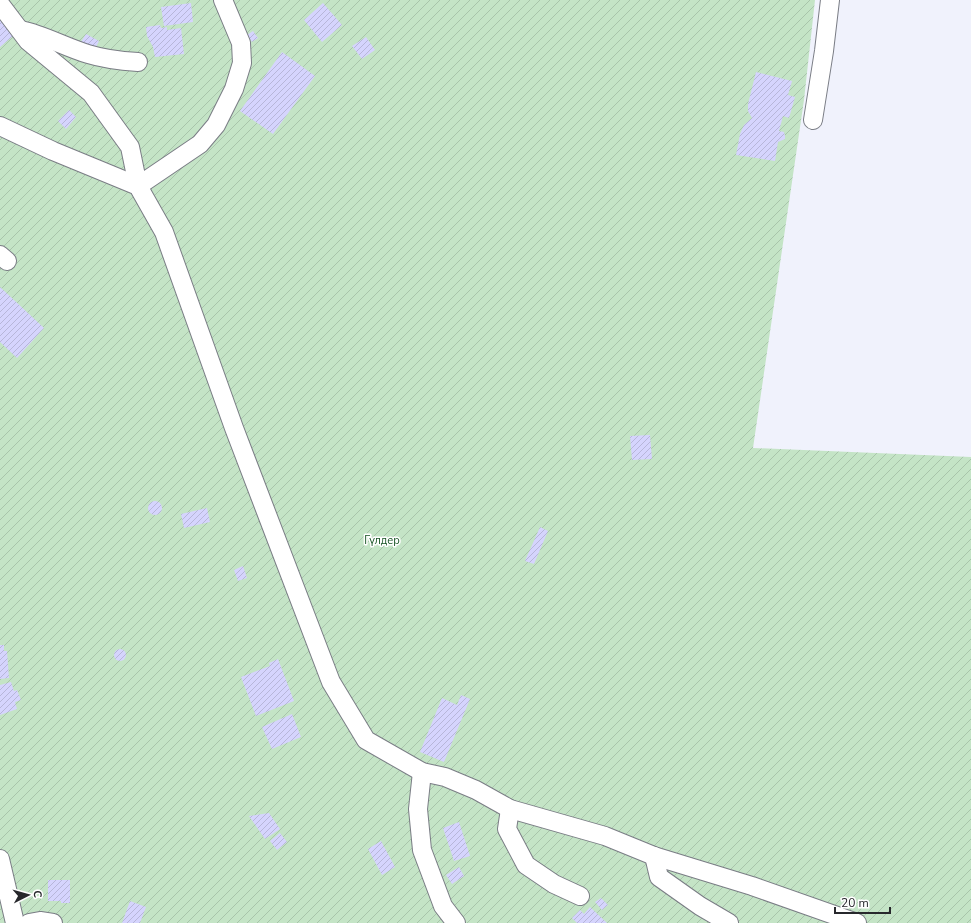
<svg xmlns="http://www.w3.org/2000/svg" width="971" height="923" font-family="'Nunito Sans',sans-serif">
  <defs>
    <pattern id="garden-furrows" width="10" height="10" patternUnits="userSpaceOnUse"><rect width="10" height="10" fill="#c4e4c6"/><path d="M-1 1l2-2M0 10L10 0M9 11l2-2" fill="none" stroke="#a8c4aa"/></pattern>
    <pattern id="building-hatch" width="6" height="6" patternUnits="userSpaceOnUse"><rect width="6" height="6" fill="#d5d4fd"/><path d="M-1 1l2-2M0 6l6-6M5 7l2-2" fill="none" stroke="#b7b6d9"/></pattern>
  </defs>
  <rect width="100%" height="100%" fill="#f0f2fc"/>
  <polygon fill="url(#garden-furrows)" points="0,0 815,0 804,100 753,448 971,457 971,923 0,923"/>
  <g fill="url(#building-hatch)">
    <polygon points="191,3 193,22 164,26 161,7"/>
    <polygon points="323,3 342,25 322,42 304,20"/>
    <polygon points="0,20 13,36 0,47"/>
    <polygon points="160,25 161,28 167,27 167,30 181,28 184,54 155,57 153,47 147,36 146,27"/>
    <polygon points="253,31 258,38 252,42 247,35"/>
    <polygon points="86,34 99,41 95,49 81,42"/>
    <polygon points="366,37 375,50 362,59 352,46"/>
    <polygon points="282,52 315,76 273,134 240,111"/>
    <polygon points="756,72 792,81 788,95 795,97 789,118 783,116 779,131 784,132 785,136 785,139 778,142 775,161 736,155 740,134 744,125 752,118 748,111 748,104"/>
    <polygon points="69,110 76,117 66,129 58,121"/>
    <polygon points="0,287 44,328 17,358 0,342"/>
    <polygon points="650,435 652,459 632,460 630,436"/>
    <circle cx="155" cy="508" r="7"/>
    <polygon points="207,508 210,522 184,528 181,514"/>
    <polygon points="540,527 548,531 534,564 525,561"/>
    <polygon points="243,566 247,578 238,581 234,570"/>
    <polygon points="0,645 4,645 4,651 7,651 9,678 0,679"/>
    <circle cx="120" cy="655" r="6"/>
    <polygon points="278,659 294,701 256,716 241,677 270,666 269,663"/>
    <polygon points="11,682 14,691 17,690 21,700 15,702 17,709 0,715 0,685"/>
    <polygon points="461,695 470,699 444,762 420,752 442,698 457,705"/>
    <polygon points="292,714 301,737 272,749 262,727"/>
    <polygon points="269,813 280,829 265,839 249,816"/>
    <polygon points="459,822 470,856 454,861 443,828"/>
    <polygon points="280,833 287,842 277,850 270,841"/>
    <polygon points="381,841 395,867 382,875 368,849"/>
    <polygon points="459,867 464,876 452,884 446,875"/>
    <polygon points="48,880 70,880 70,903 61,903 61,901 48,901"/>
    <polygon points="601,898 608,905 602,910 595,902"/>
    <polygon points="130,901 146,907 140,923 122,923"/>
    <polygon points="590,907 607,923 577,923 572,918 580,910 584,914"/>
  </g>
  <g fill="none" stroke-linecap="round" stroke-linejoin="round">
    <g stroke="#7a7d85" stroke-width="20">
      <g id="street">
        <polyline points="0,4 28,41 91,93 130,147 138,186 200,144 216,125 234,89 242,63 241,43 223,0"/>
        <path d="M21 30C44 35 65 47 88 54 104 59 121 61 138 62"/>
        <polyline points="813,120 824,51 830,0"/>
        <polyline points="0,126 53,151 138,186 164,232 234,428 331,682 366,740 422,772 445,777 476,790 510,809 605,836 654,856 752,886 857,923"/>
        <polyline points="0,255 7,261"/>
        <polyline points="422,772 418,809 422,850 443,906 456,923"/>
        <polyline points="510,809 507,829 526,865 554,884 580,896"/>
        <polyline points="654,856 659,877 700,906 729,923"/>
        <polyline points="0,859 15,923"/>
        <polyline points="29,923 40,921 53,923"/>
      </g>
    </g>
    <use href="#street" stroke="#fff" stroke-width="18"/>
  </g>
  <g text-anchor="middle" stroke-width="3" stroke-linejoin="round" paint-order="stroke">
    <g font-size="11" fill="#145121" stroke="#fff">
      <text x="382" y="544">Гүлдер</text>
    </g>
  </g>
  <g transform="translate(28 895) rotate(84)" stroke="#ffffff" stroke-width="3" paint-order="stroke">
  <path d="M0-3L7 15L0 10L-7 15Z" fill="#27282c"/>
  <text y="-6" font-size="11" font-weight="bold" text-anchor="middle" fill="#27282c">С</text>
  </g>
  <path d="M835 907v6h55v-6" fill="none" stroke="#27282c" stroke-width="2"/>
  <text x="841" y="907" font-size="12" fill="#27282c" stroke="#ffffff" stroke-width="3" paint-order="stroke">20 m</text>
</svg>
